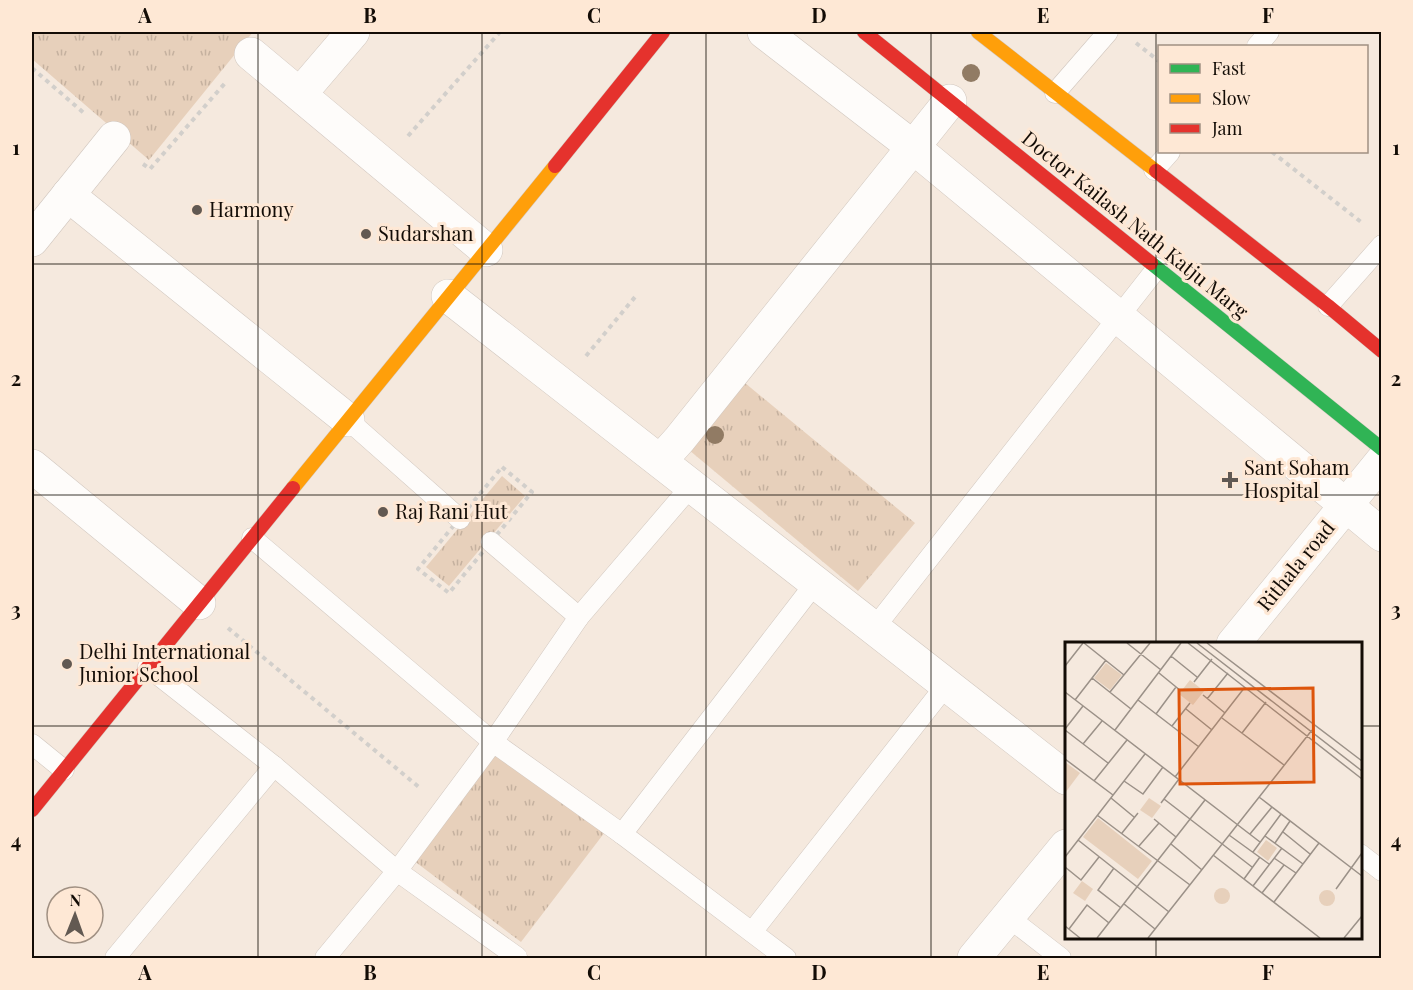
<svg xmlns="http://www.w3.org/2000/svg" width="1413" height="990" font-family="'Playfair Display',serif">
  <defs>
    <pattern id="park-tufts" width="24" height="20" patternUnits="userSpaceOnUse" patternTransform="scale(1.5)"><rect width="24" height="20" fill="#e7d0bb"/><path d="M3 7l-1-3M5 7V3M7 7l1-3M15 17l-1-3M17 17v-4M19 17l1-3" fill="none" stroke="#c5b19f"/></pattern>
  </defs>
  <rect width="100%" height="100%" fill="#f5e9de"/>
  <g fill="url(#park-tufts)">
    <polygon points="32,32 253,32 149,160 32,59"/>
    <polygon points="745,383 915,523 858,591 689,450"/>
    <polygon points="502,476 525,496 449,586 426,567"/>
    <polygon points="498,750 605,832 521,942 413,860"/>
  </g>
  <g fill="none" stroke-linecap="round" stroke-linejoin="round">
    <g stroke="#d1c7bf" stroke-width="21">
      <g id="lane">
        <polyline points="1257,46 1269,32"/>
        <polyline points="1055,93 1108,32"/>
        <polyline points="1154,170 1170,152"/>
        <polyline points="1328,306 1382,245"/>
        <polyline points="348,420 460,519"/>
        <polyline points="252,538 493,742 579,617 692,485"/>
        <polyline points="491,542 579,617"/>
        <polyline points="875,627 1157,268"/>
        <polyline points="148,667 274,766 397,871 325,958"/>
        <polyline points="32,744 64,770"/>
        <polyline points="1360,854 1382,871"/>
        <polyline points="1008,917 1061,958"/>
        <polyline points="752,932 947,684"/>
        <polyline points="517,957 397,871 493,742 622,834"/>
        <polyline points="115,958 274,766"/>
        <polyline points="786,958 622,834 816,582"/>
      </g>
    </g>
    <g stroke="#d1c7bf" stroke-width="34">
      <g id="street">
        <polyline points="764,32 913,147 1382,535"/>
        <polyline points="251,54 486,250"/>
        <polyline points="300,94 353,32"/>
        <polyline points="68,195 348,420"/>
        <polyline points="32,240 114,138"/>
        <polyline points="448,296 1066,778"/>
        <polyline points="661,460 679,440 950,101"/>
        <polyline points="32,466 199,603"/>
        <polyline points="1233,644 1382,461"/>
        <polyline points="974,958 1066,846"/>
      </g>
    </g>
    <g stroke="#d1c7bf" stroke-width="15">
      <polyline id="fast" points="1151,263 1382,449"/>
    </g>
    <g stroke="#d1c7bf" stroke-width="15">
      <g id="slow">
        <polyline points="978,32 1156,171"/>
        <polyline points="293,488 555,166"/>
      </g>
    </g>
    <g stroke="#d1c7bf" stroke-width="15">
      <g id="jam">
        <polyline points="864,32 1151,263"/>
        <polyline points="555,166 663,32"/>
        <polyline points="1156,171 1328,306 1382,351"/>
        <polyline points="32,810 293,488"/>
      </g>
    </g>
    <g stroke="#d2cfcb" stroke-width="4" stroke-dasharray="4.5 4.5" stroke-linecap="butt">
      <polyline points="1136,43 1160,62"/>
      <polyline points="32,68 85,114"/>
      <polyline points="408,136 500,32"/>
      <polyline points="1272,152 1361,222"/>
      <polyline points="143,164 150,169 226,82"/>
      <polyline points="586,356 635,297"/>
      <polygon points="502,467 532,492 449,593 418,569"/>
      <polyline points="228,628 420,788"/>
    </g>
    <use href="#lane" stroke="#fefcfa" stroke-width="20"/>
    <use href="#street" stroke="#fefcfa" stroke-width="33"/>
    <use href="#fast" stroke="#30b455" stroke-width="14"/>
    <use href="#slow" stroke="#ff9f0a" stroke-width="14"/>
    <use href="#jam" stroke="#e5322d" stroke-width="14"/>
  </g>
  <g fill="#917b64">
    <circle cx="971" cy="73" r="9"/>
    <circle cx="715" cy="435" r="9"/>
  </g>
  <path fill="none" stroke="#130c06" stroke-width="1.5" stroke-opacity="0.55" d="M258 32V958M482 32V958M706 32V958M931 32V958M1156 32V644M32 264H1382M32 495H1382M32 726H1066M1360 726H1382M1156 938V958"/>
  <g fill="#625952" stroke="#fee8d5" stroke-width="2">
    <circle cx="197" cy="210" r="6"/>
    <circle cx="366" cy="234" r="6"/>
    <path d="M1227 471h6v6h6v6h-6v6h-6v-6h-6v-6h6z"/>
    <circle cx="383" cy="512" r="6"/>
    <circle cx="67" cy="664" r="6"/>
  </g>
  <g text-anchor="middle" stroke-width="6" stroke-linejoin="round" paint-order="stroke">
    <g font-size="20" fill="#130c06" stroke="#fee8d5" text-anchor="start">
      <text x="209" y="217">Harmony</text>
      <text x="378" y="241">Sudarshan</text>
      <text x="1244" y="475">Sant Soham<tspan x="1244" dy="23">Hospital</tspan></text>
      <text x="395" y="519">Raj Rani Hut</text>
      <text x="79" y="659">Delhi International<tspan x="79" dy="23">Junior School</tspan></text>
    </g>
    <g font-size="20" fill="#130c06" stroke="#fee8d5">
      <text transform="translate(1135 225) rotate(39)" y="7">Doctor Kailash Nath Katju Marg</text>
      <text transform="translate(1296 566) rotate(-51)" y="7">Rithala road</text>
    </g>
  </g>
  <g transform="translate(1065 642)">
    <rect width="297" height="297" fill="#f5e9de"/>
    <path d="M149 254a8 8 0 1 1 16 0a8 8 0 1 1-16 0Z" fill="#e7d0bb"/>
    <path d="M41 21 57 33 45 48 29 36ZM125 38 139 49 128 63 114 52ZM0 120 15 131 0 151ZM84 156 96 164 87 176 75 168ZM33 176 87 219 73 237 18 195ZM201 198 212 206 203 219 192 210ZM17 239 28 247 20 259 8 251ZM254 256a8 8 0 1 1 16 0a8 8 0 1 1-16 0Z" fill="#e7d0bb"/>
    <path fill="none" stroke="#9b9188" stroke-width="1.5" d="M19 1 59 33M62 1 96 28M123 1 297 137M132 1 297 129M142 1 297 119M106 14 132 35M0 24 18 1M94 31 116 49M27 36 66 67M129 40 147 17M0 50 195 200M45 50 85 1M138 53 160 71M142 57 163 31M10 58 41 18M73 58 134 105M121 67 147 88M91 72 111 45M157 76 219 123M107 84 125 61M0 87 18 64M0 88 43 121M50 88 116 1M177 91 201 60M18 102 37 79M0 117 48 153M110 135 180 45M29 139 62 98M59 139 78 152 98 125M194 155 297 234M46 156 69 175M99 157 187 225M96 161 114 137M32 173 125 243M89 177 111 195M218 190 245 212M57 191 73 171M185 192 207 165M164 193 204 222M200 194 238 222M13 198 104 270M210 201 225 179M106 202 137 228M74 204 94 181M188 210 216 172M148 213 255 296M0 215 80 112M209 216 231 231M0 225 16 238 34 215M49 226 33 248 56 266M179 237 195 215M188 244 217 206M271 247 297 211M197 251 219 223M209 260 254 201M59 262 90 287M0 284 15 296M4 287 22 263 44 281M32 296 140 158M83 296 247 88M279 296 297 274"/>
    <path fill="#dd550c" fill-opacity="0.15" stroke="#dd550c" stroke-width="3" d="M248 46 249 140 115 142 114 48Z"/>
    <rect width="297" height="297" fill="none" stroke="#130c06" stroke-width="3"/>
  </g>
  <rect width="1413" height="990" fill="none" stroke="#fee8d5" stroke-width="66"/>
  <rect x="1158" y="45" width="210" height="108" fill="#fee8d5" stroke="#a09082" stroke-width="1.5"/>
  <rect x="1170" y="64" width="30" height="9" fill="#30b455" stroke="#a09082" stroke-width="1.5"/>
  <text x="1212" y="75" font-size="18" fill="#130c06">Fast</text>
  <rect x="1170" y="94" width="30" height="9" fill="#ff9f0a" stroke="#a09082" stroke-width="1.5"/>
  <text x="1212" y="105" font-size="18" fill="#130c06">Slow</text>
  <rect x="1170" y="124" width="30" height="9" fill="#e5322d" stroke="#a09082" stroke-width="1.5"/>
  <text x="1212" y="135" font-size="18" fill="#130c06">Jam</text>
  <g transform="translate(75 915) rotate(1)"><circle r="28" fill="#fee8d5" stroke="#a09082" stroke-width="1.5"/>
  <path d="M0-4.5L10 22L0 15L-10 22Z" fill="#625952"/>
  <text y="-9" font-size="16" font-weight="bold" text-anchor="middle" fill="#130c06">N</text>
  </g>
  <rect x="33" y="33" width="1347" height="924" fill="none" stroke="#130c06" stroke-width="2"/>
  <g font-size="20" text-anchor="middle" font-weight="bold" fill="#130c06">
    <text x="145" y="23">A</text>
    <text x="370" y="23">B</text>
    <text x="594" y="23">C</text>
    <text x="819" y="23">D</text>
    <text x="1043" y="23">E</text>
    <text x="1268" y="23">F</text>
    <text x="16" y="155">1</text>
    <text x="1396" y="155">1</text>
    <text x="16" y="386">2</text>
    <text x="1396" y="386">2</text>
    <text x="16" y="617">3</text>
    <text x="1396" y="617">3</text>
    <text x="16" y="848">4</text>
    <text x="1396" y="848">4</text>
    <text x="145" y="980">A</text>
    <text x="370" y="980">B</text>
    <text x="594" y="980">C</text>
    <text x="819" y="980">D</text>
    <text x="1043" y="980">E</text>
    <text x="1268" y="980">F</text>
  </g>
</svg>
